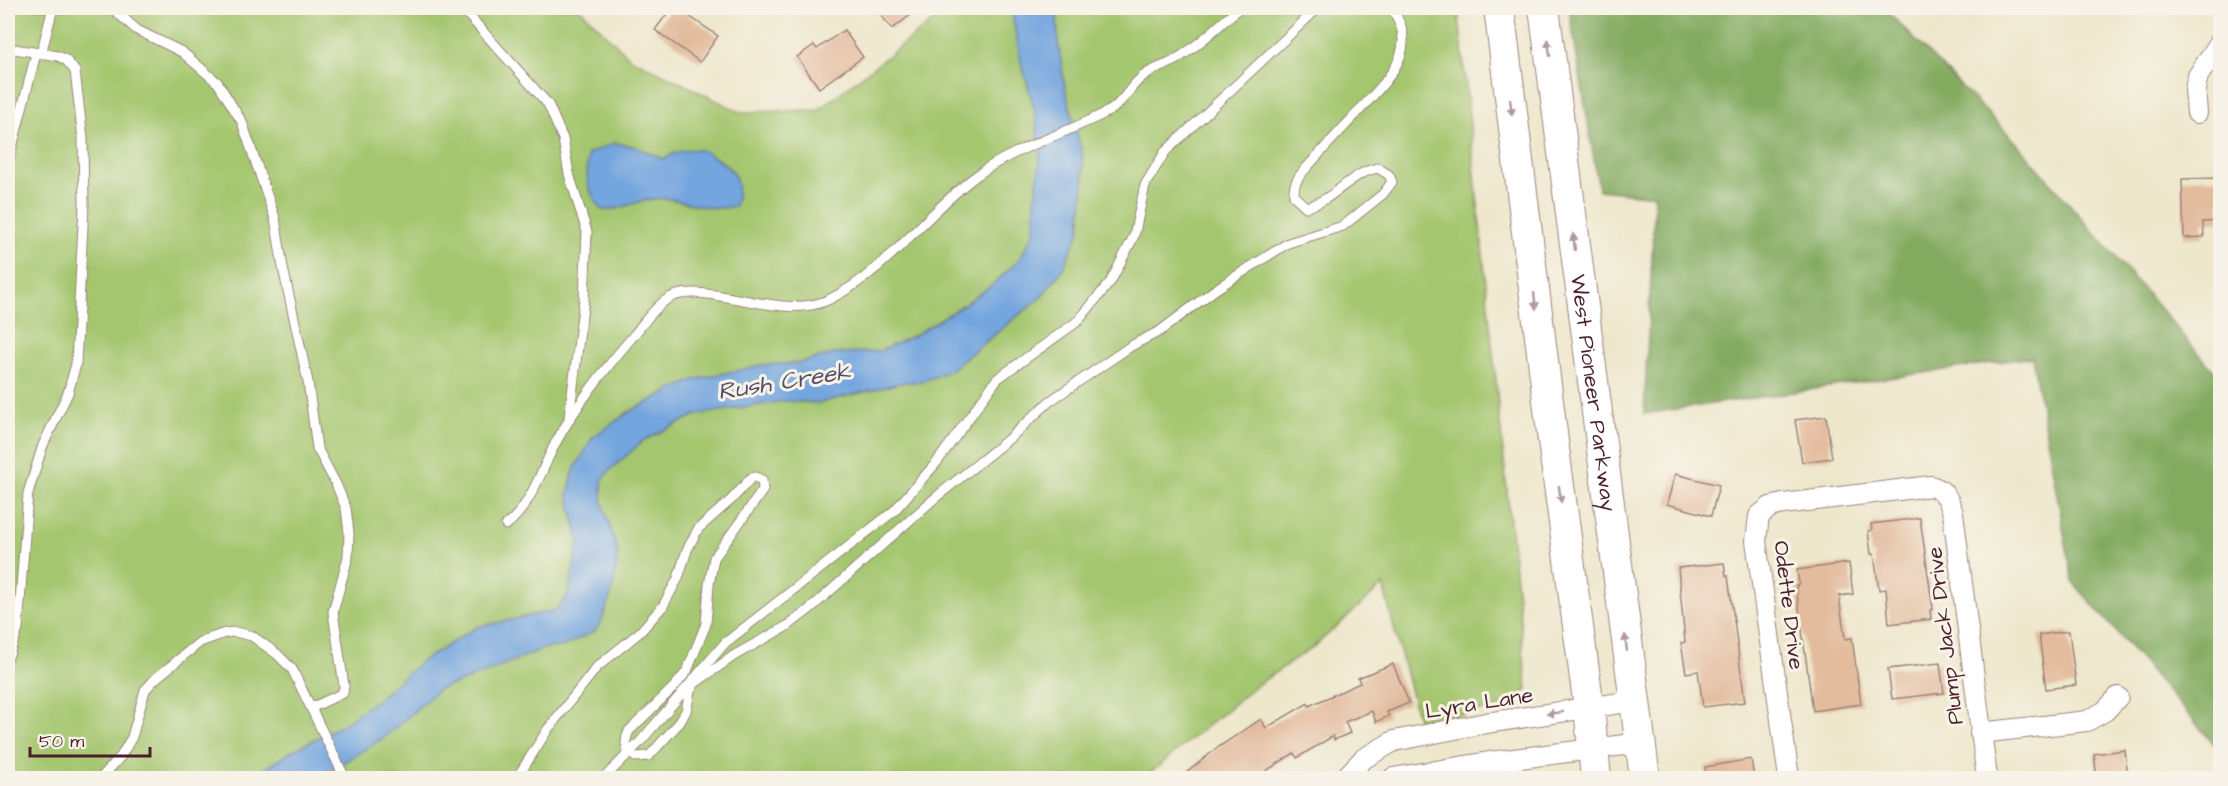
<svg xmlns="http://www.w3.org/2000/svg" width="2228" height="786" font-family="'Architects Daughter',sans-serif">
  <rect width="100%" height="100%" fill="#f7f3e8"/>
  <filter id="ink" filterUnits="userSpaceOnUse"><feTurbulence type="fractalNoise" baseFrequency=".0167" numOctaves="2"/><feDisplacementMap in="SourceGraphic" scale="12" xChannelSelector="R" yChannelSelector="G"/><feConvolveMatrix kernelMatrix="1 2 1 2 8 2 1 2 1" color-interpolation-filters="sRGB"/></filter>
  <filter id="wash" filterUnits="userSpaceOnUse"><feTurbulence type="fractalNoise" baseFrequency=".008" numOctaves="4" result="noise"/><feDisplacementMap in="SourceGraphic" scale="24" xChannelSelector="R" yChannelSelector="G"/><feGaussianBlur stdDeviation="1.35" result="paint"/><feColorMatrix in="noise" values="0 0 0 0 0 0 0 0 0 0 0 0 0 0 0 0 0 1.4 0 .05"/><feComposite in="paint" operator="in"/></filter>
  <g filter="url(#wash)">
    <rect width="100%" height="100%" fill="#eee7cc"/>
    <polygon fill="#a4c66e" stroke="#77724c" stroke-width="1.5" points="8,8 579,8 630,58 740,112 818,110 950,8 1458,8 1527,689 1515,704 1419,723 1383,585 1316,645 1253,688 1144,778 8,778"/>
    <polygon fill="#83ab61" stroke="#666546" stroke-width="1.5" points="1569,8 1884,8 2014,140 2220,378 2220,751 2073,582 2032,357 1644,414 1655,196 1599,190"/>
    <g fill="#73a5de" stroke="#5e6284" stroke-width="1.5">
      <polygon points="1011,8 1057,8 1058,42 1065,87 1082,153 1084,183 1080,231 1061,272 1039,299 949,371 921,382 905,382 819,403 784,401 696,415 644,440 609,471 602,481 602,500 618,552 613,589 601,623 595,631 564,646 545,648 464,681 439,689 385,737 318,778 251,778 292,751 340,726 378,699 419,663 477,627 556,610 568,595 579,541 568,494 574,470 593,437 629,412 673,389 694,380 762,365 798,363 834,354 880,351 915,335 952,312 991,286 1019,260 1034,232 1035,202 1040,158 1035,111 1021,62"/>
      <path d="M614 143 633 146 663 159C674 153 686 148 700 150 704 150 709 154 712 156 735 168 742 181 735 206 702 214 681 195 652 199 634 201 620 211 602 210 586 191 586 178 588 154Z"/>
    </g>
    <g id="blocks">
      <g fill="#e3bb9d">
        <polygon points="671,8 677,8 718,36 700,62 655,30"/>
        <polygon points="875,8 920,8 892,29"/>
        <polygon points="844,30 863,57 819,88 797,57 814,45 817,49"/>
        <polygon points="2220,178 2220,221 2203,222 2204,237 2184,238 2182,179"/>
        <polygon points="1826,416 1832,458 1802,462 1795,420"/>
        <polygon points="1675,474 1719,485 1711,516 1667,504"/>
        <polygon points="1920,518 1933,609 1930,610 1931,619 1889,624 1886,589 1879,590 1874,554 1871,554 1868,531 1872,530 1871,524"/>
        <polygon points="1724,563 1726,576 1728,576 1745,702 1703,707 1698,671 1686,673 1681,643 1685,642 1678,568"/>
        <polygon points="1849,563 1853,594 1839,596 1845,639 1852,638 1861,704 1813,711 1796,586 1799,585 1797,570"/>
        <polygon points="2069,631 2076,685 2046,689 2039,635"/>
        <polygon points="1940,663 1944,693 1892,699 1888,669"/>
        <polygon points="1393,664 1409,703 1387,712 1389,716 1376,722 1372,711 1345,722 1350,733 1334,740 1333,736 1297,758 1294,753 1255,778 1180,778 1217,748 1261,719 1266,728 1308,703 1309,706 1360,683 1358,678"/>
        <polygon points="2125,750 2128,778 2097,778 2094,754"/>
        <polygon points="1751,759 1754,778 1707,778 1705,767"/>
      </g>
    </g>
  </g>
  <g filter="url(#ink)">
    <use href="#blocks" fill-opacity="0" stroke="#9c837c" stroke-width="1.5"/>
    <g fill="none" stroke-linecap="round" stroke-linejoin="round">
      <g stroke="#9c837c" stroke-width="11">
        <g id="lane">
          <polyline points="112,8 137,30 182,52 218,83 242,122 275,218 283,268 308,382 317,448 336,484 346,508 349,533 348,557 333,612 344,686 343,693 311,708"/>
          <polyline points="462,8 548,104 563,139 569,174 587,232 584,299 569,418"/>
          <polyline points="8,48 58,56 66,60 75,71 83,139 84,205 76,364 68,393 43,445 28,493 18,629 8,657"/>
          <polyline points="41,54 53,8"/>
          <polyline points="8,163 36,54"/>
          <path d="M506 525C529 509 542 469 555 444 576 405 605 369 634 335 643 324 653 309 666 300 700 276 781 324 830 299 888 270 925 214 976 176 1015 147 1066 134 1109 111 1123 104 1131 83 1146 74 1154 69 1163 66 1172 62 1197 47 1217 27 1239 8"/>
          <polyline points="101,778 121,756 132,737 145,690 155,679 200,642 225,633 235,632 252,636 277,654 292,669 345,778"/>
          <path d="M517 778 548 729 597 667 640 632 663 606 678 578 687 550 698 529 732 499 751 478 755 477 762 480 763 490 714 558 709 585 706 624 687 671 675 686 629 731C624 741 625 751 635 757L649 756 680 722 686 711 690 691 695 683 735 655 789 625 811 608 935 498 1011 437 1050 401 1131 346 1160 331 1216 289 1288 243 1343 226 1383 194 1392 182 1389 175 1378 168C1349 173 1334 201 1306 207L1294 196C1293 181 1300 175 1310 164 1325 147 1341 130 1357 113 1385 82 1423 50 1391 8"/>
          <polyline points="604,778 640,742 725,643 894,511 937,462 997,379 1078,321 1111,281 1134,236 1145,185 1165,152 1318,8"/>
        </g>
      </g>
      <g stroke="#9c837c" stroke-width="22">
        <g id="street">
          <polyline points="2197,113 2195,89 2198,76 2220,42"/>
          <polyline points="1980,733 2087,721 2105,711 2118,697"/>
          <polyline points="1346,777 1363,759 1394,741 1486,723 1634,701"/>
          <polyline points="1393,778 1489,762 1640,743"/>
          <path d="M1789 778 1756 541 1759 516 1770 507 1783 504 1931 486C1946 491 1948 498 1953 513L1987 778"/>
        </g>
      </g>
      <g stroke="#9c837c" stroke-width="32">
        <g id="primary">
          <polyline points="1499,8 1553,441 1589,708 1596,778"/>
          <path id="s1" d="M1544 8 1645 778"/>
        </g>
      </g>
      <use href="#lane" stroke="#fff" stroke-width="9"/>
      <use href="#street" stroke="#fff" stroke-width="20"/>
      <use href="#primary" stroke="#fff" stroke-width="30"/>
    </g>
    <defs><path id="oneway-solid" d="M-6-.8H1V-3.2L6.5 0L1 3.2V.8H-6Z" transform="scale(1.5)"/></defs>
    <g fill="#ae9aa0">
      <use href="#oneway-solid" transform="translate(1549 48) rotate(-97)"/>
      <use href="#oneway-solid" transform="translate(1511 107) rotate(83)"/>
      <use href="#oneway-solid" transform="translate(1574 242) rotate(-97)"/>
      <use href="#oneway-solid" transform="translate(1535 301) rotate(83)"/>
      <use href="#oneway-solid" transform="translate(1560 494) rotate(82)"/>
      <use href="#oneway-solid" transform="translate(1626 643) rotate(-97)"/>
      <use href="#oneway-solid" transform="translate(1555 713) rotate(172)"/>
    </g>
  </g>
  <g text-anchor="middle" stroke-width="6" stroke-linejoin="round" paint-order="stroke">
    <g font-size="22" fill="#4a1f2b" stroke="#f7f3e8">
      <text dy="8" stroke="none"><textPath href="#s1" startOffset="388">West Pioneer Parkway</textPath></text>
      <text transform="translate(1790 605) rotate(83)" y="8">Odette Drive</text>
      <text transform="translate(1944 636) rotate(-97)" y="8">Plump Jack Drive</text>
      <text transform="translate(1479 702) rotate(-9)" y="8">Lyra Lane</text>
    </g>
    <g font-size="24" font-style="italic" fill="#584e6a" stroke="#f7f3e8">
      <text transform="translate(784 381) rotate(-9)" y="8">Rush Creek</text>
    </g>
  </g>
  <rect width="2228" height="786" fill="none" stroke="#f7f3e8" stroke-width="30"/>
  <path d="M30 747v9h120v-9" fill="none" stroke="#4a1f2b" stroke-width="3"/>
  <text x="39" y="747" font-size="18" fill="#4a1f2b" stroke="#f7f3e8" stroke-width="4.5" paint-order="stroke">50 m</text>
</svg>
